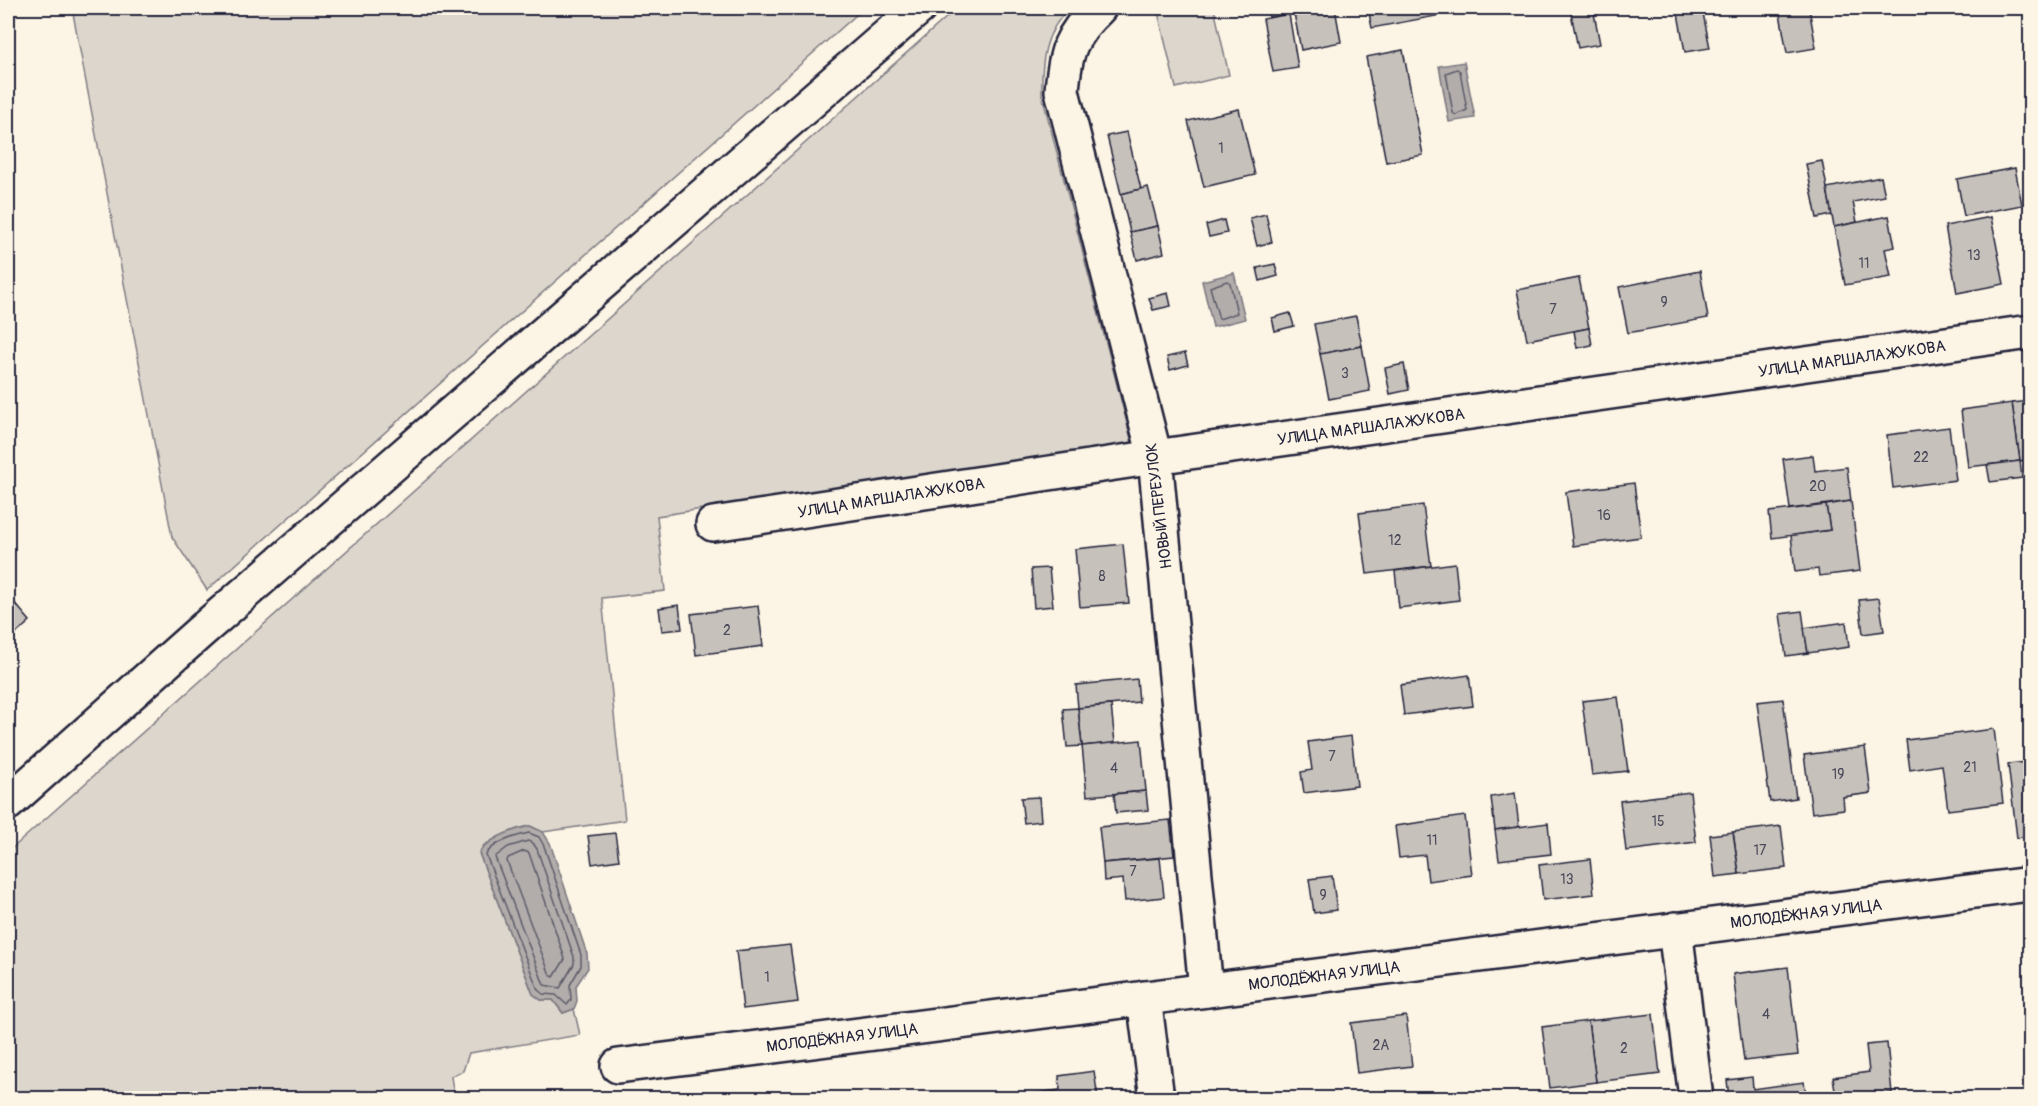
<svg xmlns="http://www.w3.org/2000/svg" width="2038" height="1106" font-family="Pangolin,sans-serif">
  <rect width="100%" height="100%" fill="#fcf5e5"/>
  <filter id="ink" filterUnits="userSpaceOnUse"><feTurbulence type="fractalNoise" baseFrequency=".0167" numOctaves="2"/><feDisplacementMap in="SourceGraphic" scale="12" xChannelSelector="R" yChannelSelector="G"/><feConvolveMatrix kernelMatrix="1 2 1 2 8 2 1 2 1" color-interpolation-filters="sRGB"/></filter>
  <g filter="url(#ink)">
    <g fill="#dcd6cc" stroke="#7f7c84" stroke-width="1.5">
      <polygon points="72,8 864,8 207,590 172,537"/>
      <path d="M957 8H1070C1044 31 1041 62 1042 95L1132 443 657 516 665 591 602 598 625 820 543 832 530 826 517 829 484 845 479 853 533 994 541 1000H553L563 1013 574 1009 580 1035 469 1053 463 1071 451 1076 454 1098H75L68 1095 59 1098H8V852Z"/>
      <polygon points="1157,8 1214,8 1229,75 1176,88"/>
    </g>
    <g fill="#b2adab" stroke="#78757e" stroke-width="1.5">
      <polygon points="1464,62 1475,118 1449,122 1439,66"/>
      <polygon points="1234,273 1245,319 1213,327 1202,281"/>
      <path d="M530 826 543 832 550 843 587 954 588 968 576 986 577 1001 574 1009 563 1013 553 1000H541L533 994 479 853C490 837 512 830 530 826Z"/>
    </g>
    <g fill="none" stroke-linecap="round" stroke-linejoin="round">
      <g stroke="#5c5a68" stroke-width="1.5">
        <polygon points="1457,69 1460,71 1467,110 1456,115 1453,113 1446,73"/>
        <polygon points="1227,281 1230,283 1237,313 1219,319 1210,287"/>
        <path d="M529 833 539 837 544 846 581 955V966L570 985 571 1000 567 1005 556 995 543 994 538 990 486 855C492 842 516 836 529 833Z"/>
        <polygon points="528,841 533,843 537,849 574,957 574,964 560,988 544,985 495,857 508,847"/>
        <polygon points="524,851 529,853 565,959 554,977 550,975 507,861 508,858"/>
      </g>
    </g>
    <g fill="#c6c1bb" stroke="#22223b" stroke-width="1.5">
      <polygon points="1267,8 1281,8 1283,15 1269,17"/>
      <polygon points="1293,8 1335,8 1341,42 1301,50"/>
      <polygon points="1368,8 1434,8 1436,16 1372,28"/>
      <polygon points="1570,8 1593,8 1600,44 1578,48"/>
      <polygon points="1677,8 1702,8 1710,48 1685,52"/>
      <polygon points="1779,8 1809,8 1816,48 1787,53"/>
      <polygon points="1289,14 1298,68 1273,72 1263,19"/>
      <polygon points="1403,50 1423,155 1386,162 1366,57"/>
      <polygon points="1239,109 1255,175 1204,187 1188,121"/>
      <polygon points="1127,132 1141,189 1121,194 1107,136"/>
      <polygon points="1822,161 1832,215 1817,218 1806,164"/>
      <polygon points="2015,168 2022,205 1964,216 1957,179"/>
      <polygon points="1881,177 1885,196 1853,202 1857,222 1834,227 1827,188"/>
      <polygon points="1148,187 1158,226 1130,232 1121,194"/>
      <polygon points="1266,214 1272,242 1257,246 1250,218"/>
      <polygon points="1889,216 1895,247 1885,249 1891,277 1845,285 1834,227"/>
      <polygon points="1991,217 2004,284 1957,293 1945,226"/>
      <polygon points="1224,220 1227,233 1209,237 1206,225"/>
      <polygon points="1158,226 1164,253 1137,260 1130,232"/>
      <polygon points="1275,264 1278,276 1260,281 1257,268"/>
      <polygon points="1700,271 1708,318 1628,333 1619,287"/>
      <polygon points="1579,278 1589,328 1527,340 1517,290"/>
      <polygon points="1168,293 1171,306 1153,310 1149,298"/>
      <polygon points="1290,313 1294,326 1275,331 1272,318"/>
      <polygon points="1356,316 1362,346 1320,354 1314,324"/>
      <polygon points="1589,328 1592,345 1577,348 1574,331"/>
      <polygon points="1362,346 1370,391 1329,399 1320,354"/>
      <polygon points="1185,353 1188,365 1170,370 1167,357"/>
      <polygon points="1404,364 1409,390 1390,394 1385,368"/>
      <polygon points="2030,401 2030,459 2020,461 2012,403"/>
      <polygon points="2012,403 2020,461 1968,467 1961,410"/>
      <polygon points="1949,427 1956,480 1893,488 1887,435"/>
      <polygon points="1813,455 1815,471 1847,467 1851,501 1790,509 1783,459"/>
      <polygon points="2020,461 2022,478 1990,482 1987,465"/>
      <polygon points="1634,483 1641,537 1573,546 1566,492"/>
      <polygon points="1851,501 1860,571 1819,576 1818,569 1795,572 1791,535 1830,530 1826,505"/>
      <polygon points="1423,505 1431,566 1367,574 1359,513"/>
      <polygon points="1826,505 1830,530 1772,538 1769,512"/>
      <polygon points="1123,544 1129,603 1080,607 1075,549"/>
      <polygon points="1455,563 1459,600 1399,608 1395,571"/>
      <polygon points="1049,568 1053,606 1034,608 1031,569"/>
      <polygon points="8,595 30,621 8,641"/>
      <polygon points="1879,598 1884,631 1863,634 1859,600"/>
      <polygon points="679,605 682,629 662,631 659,608"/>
      <polygon points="758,606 763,646 696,655 691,614"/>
      <polygon points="1802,611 1808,653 1786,656 1780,614"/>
      <polygon points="1846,622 1849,647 1808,653 1804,628"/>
      <polygon points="1469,675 1473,706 1404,715 1400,685"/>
      <polygon points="1137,679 1139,702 1078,708 1076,685"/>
      <polygon points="1618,697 1628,771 1592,775 1582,701"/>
      <polygon points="1783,699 1796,798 1770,802 1757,702"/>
      <polygon points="1111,705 1115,743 1082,746 1078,708"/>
      <polygon points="1078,708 1082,746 1067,747 1063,709"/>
      <polygon points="1994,729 2003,803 1948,810 1942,765 1910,770 1906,740"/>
      <polygon points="1351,736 1357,786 1304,793 1301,772 1312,770 1308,742"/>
      <polygon points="1141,740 1146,791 1087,796 1082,746"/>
      <polygon points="1865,747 1871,793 1843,797 1844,809 1812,813 1804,755"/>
      <polygon points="2026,762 2030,762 2030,800"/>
      <polygon points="2026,762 2030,800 2030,836 2017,838 2008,764"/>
      <polygon points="1146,791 1148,810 1116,813 1114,794"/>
      <polygon points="1690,792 1696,842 1626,851 1620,801"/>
      <polygon points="1515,793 1519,827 1495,830 1491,797"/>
      <polygon points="1039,797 1041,821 1024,823 1021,798"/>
      <polygon points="1465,816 1472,875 1428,881 1425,855 1399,858 1395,826"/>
      <polygon points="1170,820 1174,856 1103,863 1099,827"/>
      <polygon points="1548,823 1551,854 1499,860 1495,830"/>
      <polygon points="1781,826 1786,868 1739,874 1733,832"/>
      <polygon points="1733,832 1739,874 1715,877 1710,835"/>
      <polygon points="615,833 619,860 592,864 588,836"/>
      <polygon points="1160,858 1164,897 1125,901 1123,879 1104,881 1103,863"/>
      <polygon points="1590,859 1594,894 1543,900 1539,865"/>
      <polygon points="1332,876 1337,910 1314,913 1309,879"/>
      <polygon points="790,945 798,1002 743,1009 736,951"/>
      <polygon points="1788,967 1798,1055 1744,1061 1733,974"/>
      <polygon points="1653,1014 1660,1074 1596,1082 1588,1021"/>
      <polygon points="1406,1016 1412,1066 1357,1073 1351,1023"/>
      <polygon points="1588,1021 1596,1082 1550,1088 1542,1027"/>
      <polygon points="1887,1043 1892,1093 1836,1098 1833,1077 1869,1072 1866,1045"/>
      <polygon points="1094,1071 1098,1098 1014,1098 1014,1096 1060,1090 1059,1076"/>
      <polygon points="1752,1077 1753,1089 1804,1082 1807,1098 1729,1098 1727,1080"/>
    </g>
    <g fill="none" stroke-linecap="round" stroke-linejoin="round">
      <g stroke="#22223b" stroke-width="38">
        <g id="street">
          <path d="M1099 8C1070 35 1065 52 1062 91L1155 457 1206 990"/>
          <polyline points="713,524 1155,457 2030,332"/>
          <polyline points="1675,929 1696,1098"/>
          <polyline points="1144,998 1157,1098"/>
          <polyline points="618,1066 2030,884"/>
        </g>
      </g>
      <g stroke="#22223b" stroke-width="38">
        <polyline id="primary" points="8,803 200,632 919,8"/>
      </g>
      <use href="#street" stroke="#fcf5e5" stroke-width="33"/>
      <use href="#primary" stroke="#fcf5e5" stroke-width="33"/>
    </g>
  </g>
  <g text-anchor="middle" stroke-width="4.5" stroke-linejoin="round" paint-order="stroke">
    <g font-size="14" fill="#4b4a5b">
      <text x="1221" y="153">1</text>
      <text x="1974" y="260">13</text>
      <text x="1864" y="268">11</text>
      <text x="1664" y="307">9</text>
      <text x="1553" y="314">7</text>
      <text x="1345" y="378">3</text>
      <text x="1921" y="462">22</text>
      <text x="1818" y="491">20</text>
      <text x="1604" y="520">16</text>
      <text x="1395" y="545">12</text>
      <text x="1102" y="581">8</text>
      <text x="727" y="635">2</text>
      <text x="1332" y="761">7</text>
      <text x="1970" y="772">21</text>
      <text x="1114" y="773">4</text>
      <text x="1838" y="779">19</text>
      <text x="1658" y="826">15</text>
      <text x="1432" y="845">11</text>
      <text x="1760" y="855">17</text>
      <text x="1133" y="876">7</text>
      <text x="1567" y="884">13</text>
      <text x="1323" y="900">9</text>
      <text x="767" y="982">1</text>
      <text x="1766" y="1019">4</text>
      <text x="1381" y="1050">2А</text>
      <text x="1624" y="1053">2</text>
    </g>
    <g font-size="16" fill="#22223b" stroke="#fcf5e5">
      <text transform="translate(1852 358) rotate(-8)" y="6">УЛИЦА МАРШАЛА ЖУКОВА</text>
      <text transform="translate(1371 426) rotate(-8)" y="6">УЛИЦА МАРШАЛА ЖУКОВА</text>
      <text transform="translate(891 497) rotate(-9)" y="6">УЛИЦА МАРШАЛА ЖУКОВА</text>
      <text transform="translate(1158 506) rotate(-97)" y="6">НОВЫЙ ПЕРЕУЛОК</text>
      <text transform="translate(1806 913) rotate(-7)" y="6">МОЛОДЁЖНАЯ УЛИЦА</text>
      <text transform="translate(1324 975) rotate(-7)" y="6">МОЛОДЁЖНАЯ УЛИЦА</text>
      <text transform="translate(842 1037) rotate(-7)" y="6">МОЛОДЁЖНАЯ УЛИЦА</text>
    </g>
  </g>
  <rect width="2038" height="1106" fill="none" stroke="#fcf5e5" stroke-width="30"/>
  <rect x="15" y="15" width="2008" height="1076" fill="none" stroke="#22223b" stroke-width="2" filter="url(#ink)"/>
</svg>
